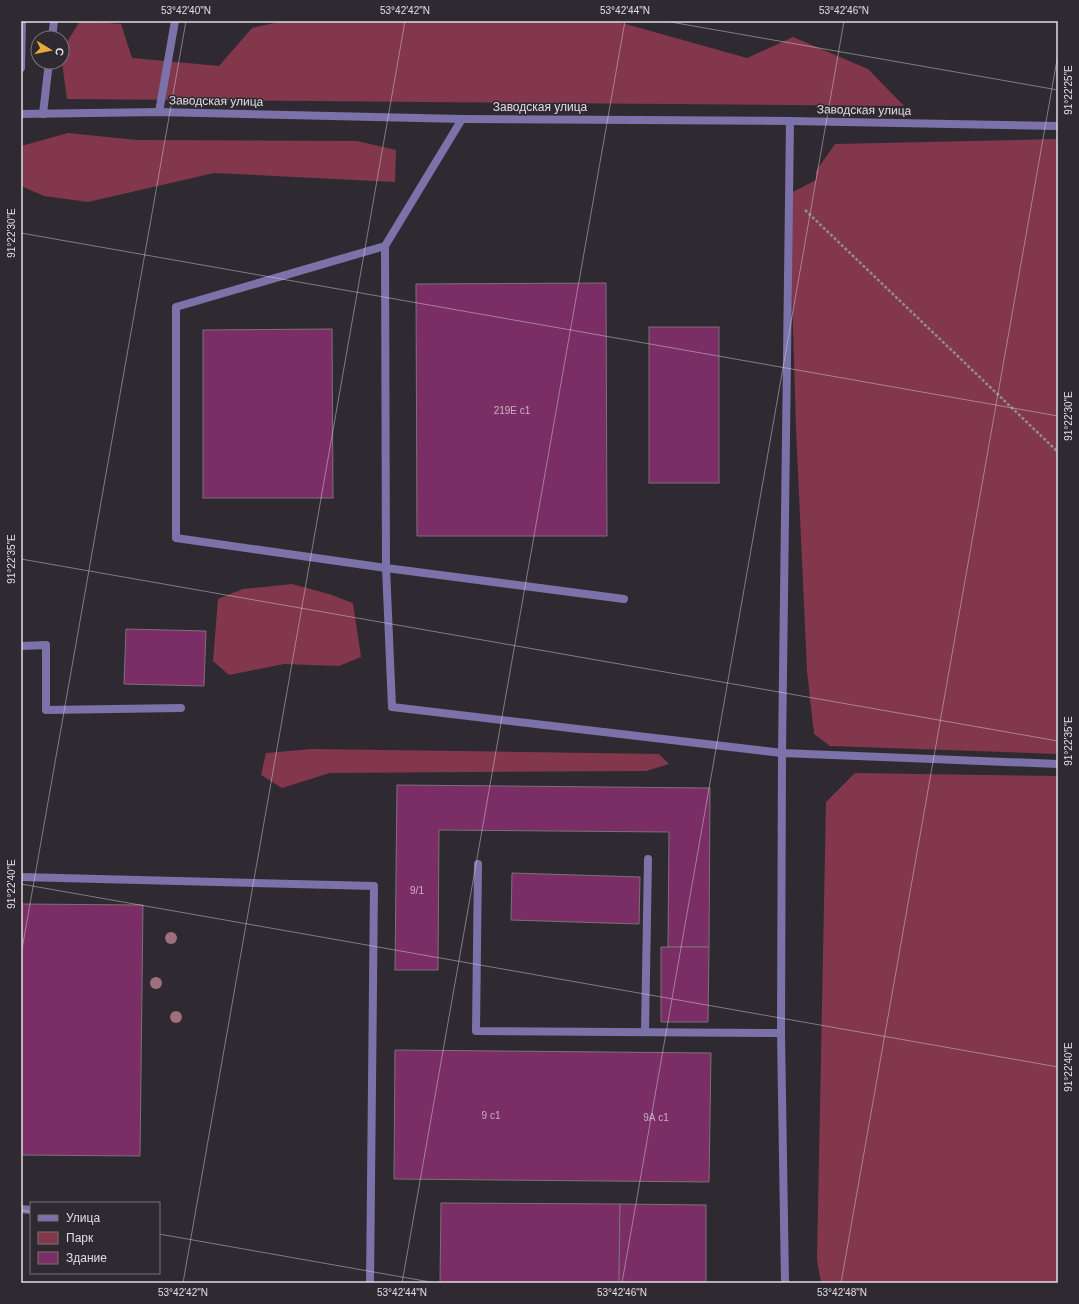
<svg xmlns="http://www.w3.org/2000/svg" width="1079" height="1304" font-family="Arial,sans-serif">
  <rect width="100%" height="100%" fill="#2f2a31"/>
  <g fill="#82374c">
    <polygon points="80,21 121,24 132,58 219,66 252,28 283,21 615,21 747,58 793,37 868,69 904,106 67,99 62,62 62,50"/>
    <polygon points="68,133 137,140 357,141 396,150 395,182 214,173 88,202 44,196 21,186 21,146"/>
    <polygon points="1058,139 1058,754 830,746 814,734 807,671 796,428 789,194 816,180 816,171 835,144"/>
    <polygon points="292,584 329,594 353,603 361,657 339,666 284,664 229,675 213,661 218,599 243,589"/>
    <polygon points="312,749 659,754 669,764 646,771 330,773 282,788 261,775 266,753"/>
    <polygon points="855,773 1058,776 1058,1283 821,1283 817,1260 826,802"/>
  </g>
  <g fill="#7b2e65" stroke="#7b7177">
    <polygon points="606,283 607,536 417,536 416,284"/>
    <rect x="649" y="327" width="70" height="156"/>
    <polygon points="332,329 333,498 203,498 203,330"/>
    <polygon points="126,629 206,631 204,686 124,684"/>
    <polygon points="397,785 710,788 709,947 668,947 669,832 439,830 438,970 395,970"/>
    <polygon points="512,873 640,877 639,924 511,920"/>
    <polygon points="21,904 143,905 140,1156 21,1155"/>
    <polygon points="661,947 709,947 708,1022 661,1022"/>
    <polygon points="395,1050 711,1053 709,1182 394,1179"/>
    <polygon points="441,1203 620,1204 619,1283 440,1283"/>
    <polygon points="620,1204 706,1205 706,1283 619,1283"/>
  </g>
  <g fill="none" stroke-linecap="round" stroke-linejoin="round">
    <polyline stroke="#908c92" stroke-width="2.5" stroke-dasharray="3 2" stroke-linecap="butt" points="805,210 1058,452"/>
    <g stroke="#7b72a9" stroke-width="8">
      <polyline points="52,38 54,21"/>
      <polyline points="21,68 22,21"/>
      <polyline points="159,112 175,21"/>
      <polyline points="43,114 49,62"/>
      <polyline points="385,246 176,307 176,538 386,568 385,246 462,119"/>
      <polyline points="624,599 386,568 392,707 782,753 1058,764"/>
      <polyline points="21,646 46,645 46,710 181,708"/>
      <polyline points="478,864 476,1031 781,1033"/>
      <polyline points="21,877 374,886 370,1283"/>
      <polyline points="645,1032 648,859"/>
      <polyline points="21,1209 31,1210"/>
      <polyline points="785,1283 781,1033 782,753 790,121"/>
    </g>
    <polyline stroke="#7b72a9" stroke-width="8" points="21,114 159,112 462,119 790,121 1058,126"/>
  </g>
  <g fill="#9d707c">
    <circle cx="171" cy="938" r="6"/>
    <circle cx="156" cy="983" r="6"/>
    <circle cx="176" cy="1017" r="6"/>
  </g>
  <path fill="none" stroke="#e0dde2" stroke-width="1" stroke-opacity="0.45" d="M665 21 1058 90M21 233 1058 416M21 559 1058 741M21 884 1058 1067M21 955 186 21M21 1210 31 1212M159 1234 436 1283M183 1283 405 21M402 1283 625 21M622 1283 844 21M841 1283 1058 54"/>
  <g text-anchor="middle" stroke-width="3" stroke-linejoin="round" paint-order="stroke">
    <g font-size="10" fill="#c7b1c3">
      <text x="512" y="414">219Е с1</text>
      <text x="417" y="894">9/1</text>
      <text x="491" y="1119">9 с1</text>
      <text x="656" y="1121">9А с1</text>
    </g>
    <g font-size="12" fill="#e0dde2" stroke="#2f2a31">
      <text transform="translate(216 101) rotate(1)" y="4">Заводская улица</text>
      <text x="540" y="111">Заводская улица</text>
      <text transform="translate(864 110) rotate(1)" y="4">Заводская улица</text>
    </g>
  </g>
  <rect width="1079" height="1304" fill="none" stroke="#2f2a31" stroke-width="44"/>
  <rect x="30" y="1202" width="130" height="72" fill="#2f2a31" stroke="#767278"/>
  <rect x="38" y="1215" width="20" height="6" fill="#7b72a9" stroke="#767278"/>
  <text x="66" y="1222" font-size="12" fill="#e0dde2">Улица</text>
  <rect x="38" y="1232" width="20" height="12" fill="#82374c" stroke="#767278"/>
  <text x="66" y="1242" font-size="12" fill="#e0dde2">Парк</text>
  <rect x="38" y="1252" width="20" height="12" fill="#7b2e65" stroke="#767278"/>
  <text x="66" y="1262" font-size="12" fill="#e0dde2">Здание</text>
  <g transform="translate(50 50) rotate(100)"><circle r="19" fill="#2f2a31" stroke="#767278"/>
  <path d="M0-3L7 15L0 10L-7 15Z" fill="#e9ab38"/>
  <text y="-6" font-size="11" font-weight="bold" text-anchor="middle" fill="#e0dde2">С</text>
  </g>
  <rect x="22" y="22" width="1035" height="1260" fill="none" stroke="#e0dde2" stroke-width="1.5"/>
  <g font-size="10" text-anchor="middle" fill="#e0dde2">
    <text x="186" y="14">53°42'40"N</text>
    <text x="405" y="14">53°42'42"N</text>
    <text x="625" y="14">53°42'44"N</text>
    <text x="844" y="14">53°42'46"N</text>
    <text transform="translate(1068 90) rotate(-90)" y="4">91°22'25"E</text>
    <text transform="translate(11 233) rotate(-90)" y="4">91°22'30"E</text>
    <text transform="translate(1068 416) rotate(-90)" y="4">91°22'30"E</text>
    <text transform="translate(11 559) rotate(-90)" y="4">91°22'35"E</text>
    <text transform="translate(1068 741) rotate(-90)" y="4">91°22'35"E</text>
    <text transform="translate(11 884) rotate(-90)" y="4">91°22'40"E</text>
    <text transform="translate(1068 1067) rotate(-90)" y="4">91°22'40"E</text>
    <text x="183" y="1296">53°42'42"N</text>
    <text x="402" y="1296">53°42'44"N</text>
    <text x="622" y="1296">53°42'46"N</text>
    <text x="842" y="1296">53°42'48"N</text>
  </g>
</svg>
